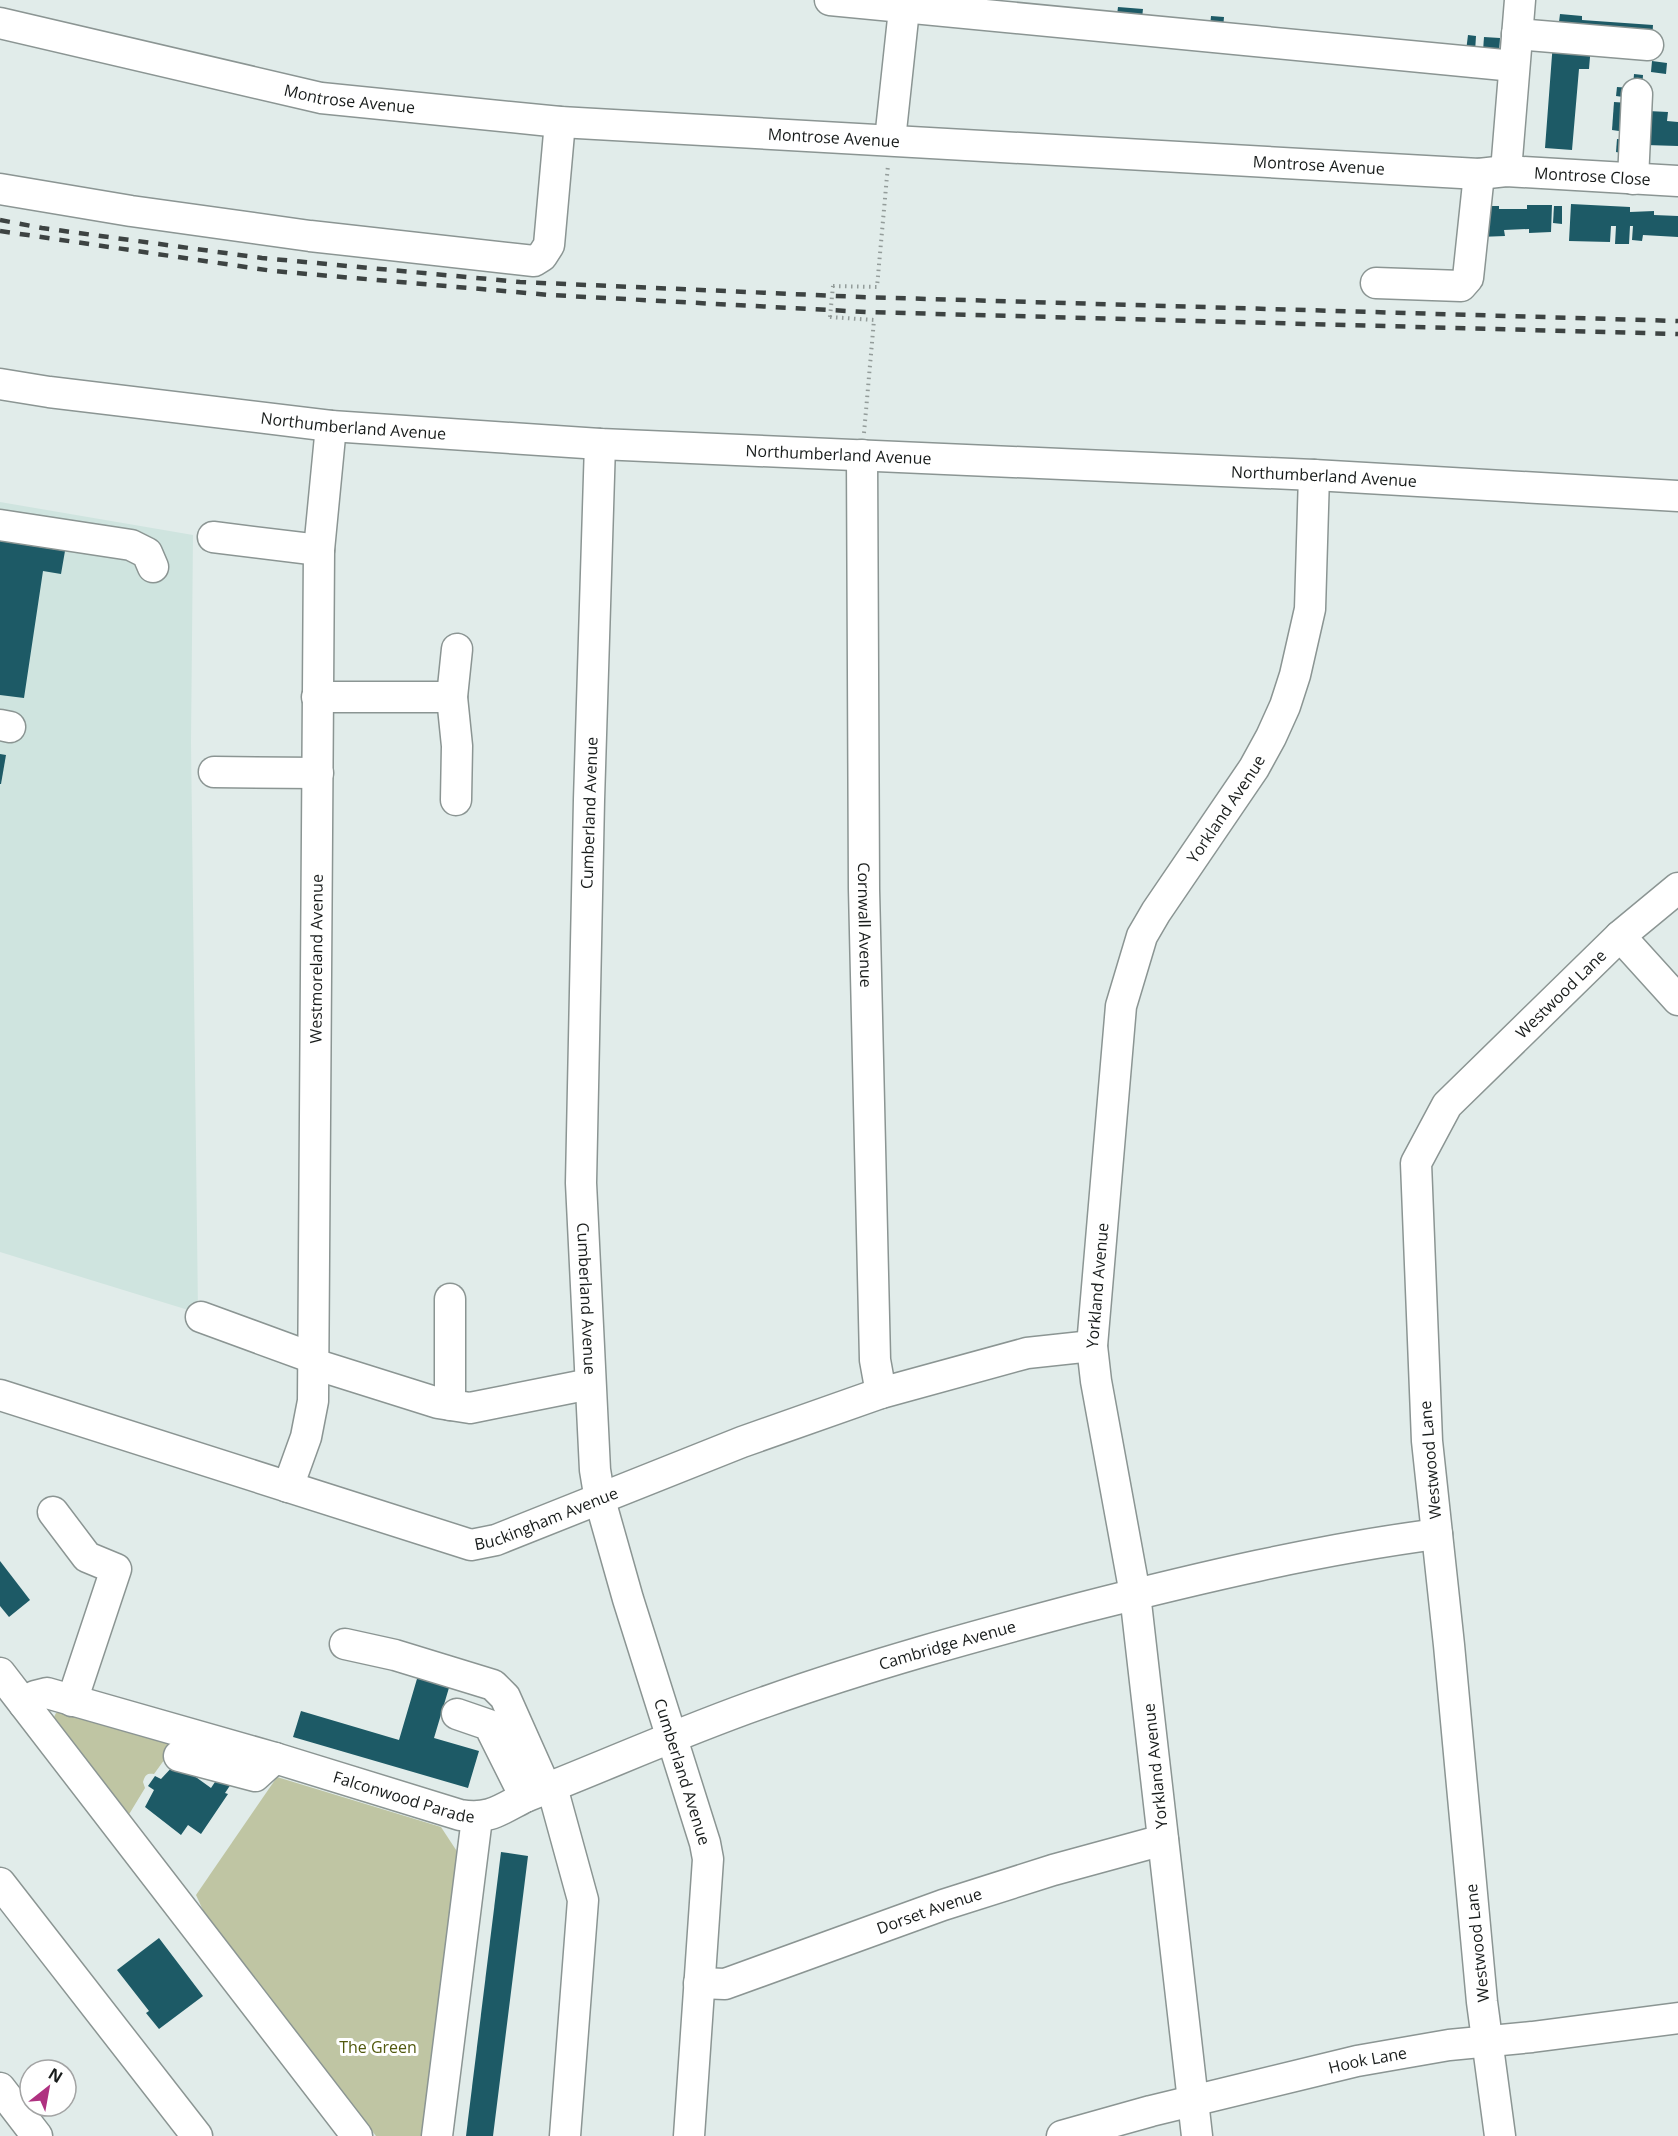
<svg xmlns="http://www.w3.org/2000/svg" width="1678" height="2136" font-family="'Open Sans',sans-serif">
  <rect width="100%" height="100%" fill="#e1ecea"/>
  <polygon fill="#cfe4df" points="0,502 193,535 191,742 198,1313 0,1252"/>
  <g fill="#bfc5a3">
    <path d="M62 1712 175 1745 154 1774C147 1773 145 1775 143 1782L145 1788 128 1816 53 1719 56 1713Z"/>
    <polygon points="277,1777 441,1827 460,1856 424,2136 376,2136 207,1919 196,1895"/>
  </g>
  <g fill="#1d5a66">
    <polygon points="1118,7 1143,9 1141,27 1116,24"/>
    <polygon points="1560,14 1582,16 1582,20 1653,25 1652,40 1538,32 1539,20 1559,22"/>
    <polygon points="1211,16 1224,17 1223,28 1210,27"/>
    <polygon points="1468,35 1476,36 1475,52 1466,51"/>
    <polygon points="1484,37 1500,38 1499,53 1483,51"/>
    <polygon points="1553,42 1591,45 1589,69 1579,69 1572,150 1545,148"/>
    <polygon points="1652,61 1667,63 1666,74 1651,72"/>
    <polygon points="1634,74 1643,75 1642,88 1633,87"/>
    <polygon points="1617,87 1631,88 1630,98 1616,96"/>
    <polygon points="1614,102 1629,103 1626,132 1612,130"/>
    <polygon points="1648,111 1668,112 1667,121 1678,122 1678,146 1646,145"/>
    <polygon points="1617,139 1631,140 1621,153 1616,152"/>
    <polygon points="1571,204 1630,207 1630,212 1654,211 1654,215 1678,216 1678,237 1643,235 1642,241 1632,240 1633,226 1630,226 1629,244 1615,244 1616,226 1611,226 1610,242 1569,241"/>
    <polygon points="1527,205 1552,205 1551,232 1529,233 1529,229 1504,230 1505,236 1479,237 1486,206 1499,206 1499,209 1527,209"/>
    <polygon points="1554,206 1562,206 1562,224 1553,223"/>
    <polygon points="0,541 65,551 61,574 43,571 24,698 0,695"/>
    <polygon points="0,754 6,755 1,784 0,784"/>
    <polygon points="0,1561 30,1600 9,1617 0,1606"/>
    <polygon points="419,1672 451,1681 434,1738 479,1751 468,1788 293,1737 301,1711 399,1740"/>
    <polygon points="174,1765 186,1770 211,1788 219,1776 231,1784 225,1793 228,1794 201,1834 188,1825 181,1835 145,1807 154,1790 148,1786 155,1776 161,1779"/>
    <polygon points="501,1852 528,1856 493,2136 466,2136"/>
    <polygon points="159,1938 203,1996 159,2029 146,2013 149,2011 117,1970"/>
  </g>
  <g fill="none" stroke-linecap="round" stroke-linejoin="round">
    <g stroke="#8b9593" stroke-width="33">
      <g id="minor">
        <polyline points="830,0 1514,66"/>
        <path id="s1" d="M0 23 321 98 560 122 1479 174 1506 171 1678 181"/>
        <polyline points="1517,34 1648,45"/>
        <polyline points="890,140 905,0"/>
        <polyline points="1506,171 1520,0"/>
        <polyline points="1633,179 1637,94"/>
        <polyline points="0,189 131,211 310,236 534,261 542,256 549,245 560,122"/>
        <polyline points="1376,283 1461,286 1468,278 1479,174"/>
        <path id="s2" d="M0 384 49 392 331 426 600 444 1314 475 1678 496"/>
        <path id="s3" d="M600 444 589 800 581 1183 595 1470 600 1500 628 1599 705 1843 708 1859 689 2136"/>
        <path id="s4" d="M862 455 864 889 875 1360 881 1393"/>
        <polyline points="0,525 131,545 147,553 153,567"/>
        <polyline points="213,537 319,550"/>
        <polyline points="317,697 452,697 457,649"/>
        <polyline points="452,697 457,746 456,800"/>
        <polyline points="0,725 10,727"/>
        <polyline points="214,772 318,773"/>
        <polyline points="1620,936 1678,1000"/>
        <polyline points="201,1317 313,1358"/>
        <polyline points="314,1364 438,1403 470,1408 590,1384"/>
        <path id="s5" d="M0 1395 471 1545 496 1540 742 1442 881 1393 1027 1353 1092 1346"/>
        <polyline points="450,1405 450,1299"/>
        <path id="s6" d="M288 1487 306 1437 313 1401 319 550 331 426"/>
        <polyline points="53,1512 87,1557 116,1569 72,1701"/>
        <polyline points="345,1644 395,1655 493,1685 505,1697 546,1789"/>
        <polyline points="0,1673 357,2136"/>
        <path id="s7" d="M24 1704 35 1696 47 1693 275 1758 460 1815C489 1820 500 1810 525 1797 605 1766 684 1730 765 1702 869 1665 975 1636 1081 1608 1199 1578 1316 1550 1437 1534"/>
        <polyline points="457,1714 489,1725 525,1797"/>
        <polyline points="179,1756 255,1776 275,1758"/>
        <polyline points="552,1787 583,1900 565,2136"/>
        <polyline points="0,1883 197,2136"/>
        <path id="s8" d="M699 1983 725 1984 943 1905 1053 1870 1163 1840"/>
        <polyline points="0,2088 37,2136"/>
        <polyline points="437,2136 477,1818"/>
        <path id="s9" d="M1062 2136 1151 2111 1357 2061 1449 2045 1532 2037 1678 2018"/>
        <path id="s10" d="M1197 2136 1135 1594 1096 1381 1092 1346 1121 1006 1142 936 1156 912 1254 768 1271 737 1285 706 1295 675 1310 609 1314 475"/>
        <path id="s11" d="M1500 2136 1482 2002 1449 1645 1427 1441 1416 1163 1447 1105 1620 936 1678 888"/>
      </g>
    </g>
    <g stroke="#939c9a" stroke-width="4" stroke-dasharray="1.5 4.5" stroke-linecap="butt">
      <polyline points="833,286 877,287 888,165"/>
      <polyline points="830,317 874,320 864,433"/>
    </g>
    <use href="#minor" stroke="#fff" stroke-width="30"/>
    <g stroke="#3d4342" stroke-width="4.5" stroke-dasharray="10 10" stroke-linecap="butt">
      <polyline points="0,220 42,228 262,258 520,282 861,297 1678,321"/>
      <polyline points="0,231 273,271 550,295 866,312 1678,334"/>
    </g>
    <polyline stroke="#939c9a" stroke-width="4" stroke-dasharray="1.5 4.5" stroke-linecap="butt" points="830,317 833,286"/>
  </g>
  <g text-anchor="middle" stroke-width="6" stroke-linejoin="round" paint-order="stroke">
    <g font-size="16" fill="#181c1b" stroke="#fff">
      <text dy="6" stroke="none"><textPath href="#s1" startOffset="358">Montrose Avenue</textPath></text>
      <text dy="6" stroke="none"><textPath href="#s1" startOffset="844">Montrose Avenue</textPath></text>
      <text dy="6" stroke="none"><textPath href="#s1" startOffset="1330">Montrose Avenue</textPath></text>
      <text dy="6" stroke="none"><textPath href="#s1" startOffset="1604">Montrose Close</textPath></text>
      <text dy="6" stroke="none"><textPath href="#s2" startOffset="356">Northumberland Avenue</textPath></text>
      <text dy="6" stroke="none"><textPath href="#s2" startOffset="842">Northumberland Avenue</textPath></text>
      <text dy="6" stroke="none"><textPath href="#s2" startOffset="1328">Northumberland Avenue</textPath></text>
      <text dy="6" stroke="none"><textPath href="#s10" startOffset="1364">Yorkland Avenue</textPath></text>
      <text transform="translate(589 813) rotate(-88)" y="6">Cumberland Avenue</text>
      <text dy="6" stroke="none"><textPath href="#s4" startOffset="470">Cornwall Avenue</textPath></text>
      <text dy="6" stroke="none"><textPath href="#s6" startOffset="532">Westmoreland Avenue</textPath></text>
      <text dy="6" stroke="none"><textPath href="#s11" startOffset="1202">Westwood Lane</textPath></text>
      <text dy="6" stroke="none"><textPath href="#s10" startOffset="858">Yorkland Avenue</textPath></text>
      <text dy="6" stroke="none"><textPath href="#s3" startOffset="855">Cumberland Avenue</textPath></text>
      <text transform="translate(1430 1460) rotate(-95)" y="6">Westwood Lane</text>
      <text dy="6" stroke="none"><textPath href="#s5" startOffset="574">Buckingham Avenue</textPath></text>
      <text dy="6" stroke="none"><textPath href="#s7" startOffset="975">Cambridge Avenue</textPath></text>
      <text transform="translate(1155 1766) rotate(-96)" y="6">Yorkland Avenue</text>
      <text dy="6" stroke="none"><textPath href="#s3" startOffset="1341">Cumberland Avenue</textPath></text>
      <text dy="6" stroke="none"><textPath href="#s7" startOffset="398">Falconwood Parade</textPath></text>
      <text dy="6" stroke="none"><textPath href="#s8" startOffset="243">Dorset Avenue</textPath></text>
      <text transform="translate(1477 1943) rotate(-96)" y="6">Westwood Lane</text>
      <text dy="6" stroke="none"><textPath href="#s9" startOffset="315">Hook Lane</textPath></text>
    </g>
    <g font-size="16" fill="#525a0f" stroke="#fff">
      <text x="378" y="2053">The Green</text>
    </g>
  </g>
  <g transform="translate(48 2088) rotate(31)"><circle r="28" fill="#ffffff" stroke="#a3a4a4" stroke-width="1.5"/>
  <path d="M0-4.5L10 22L0 15L-10 22Z" fill="#af3180"/>
  <text y="-9" font-size="16" font-weight="bold" text-anchor="middle" fill="#181c1b">N</text>
  </g>
</svg>
